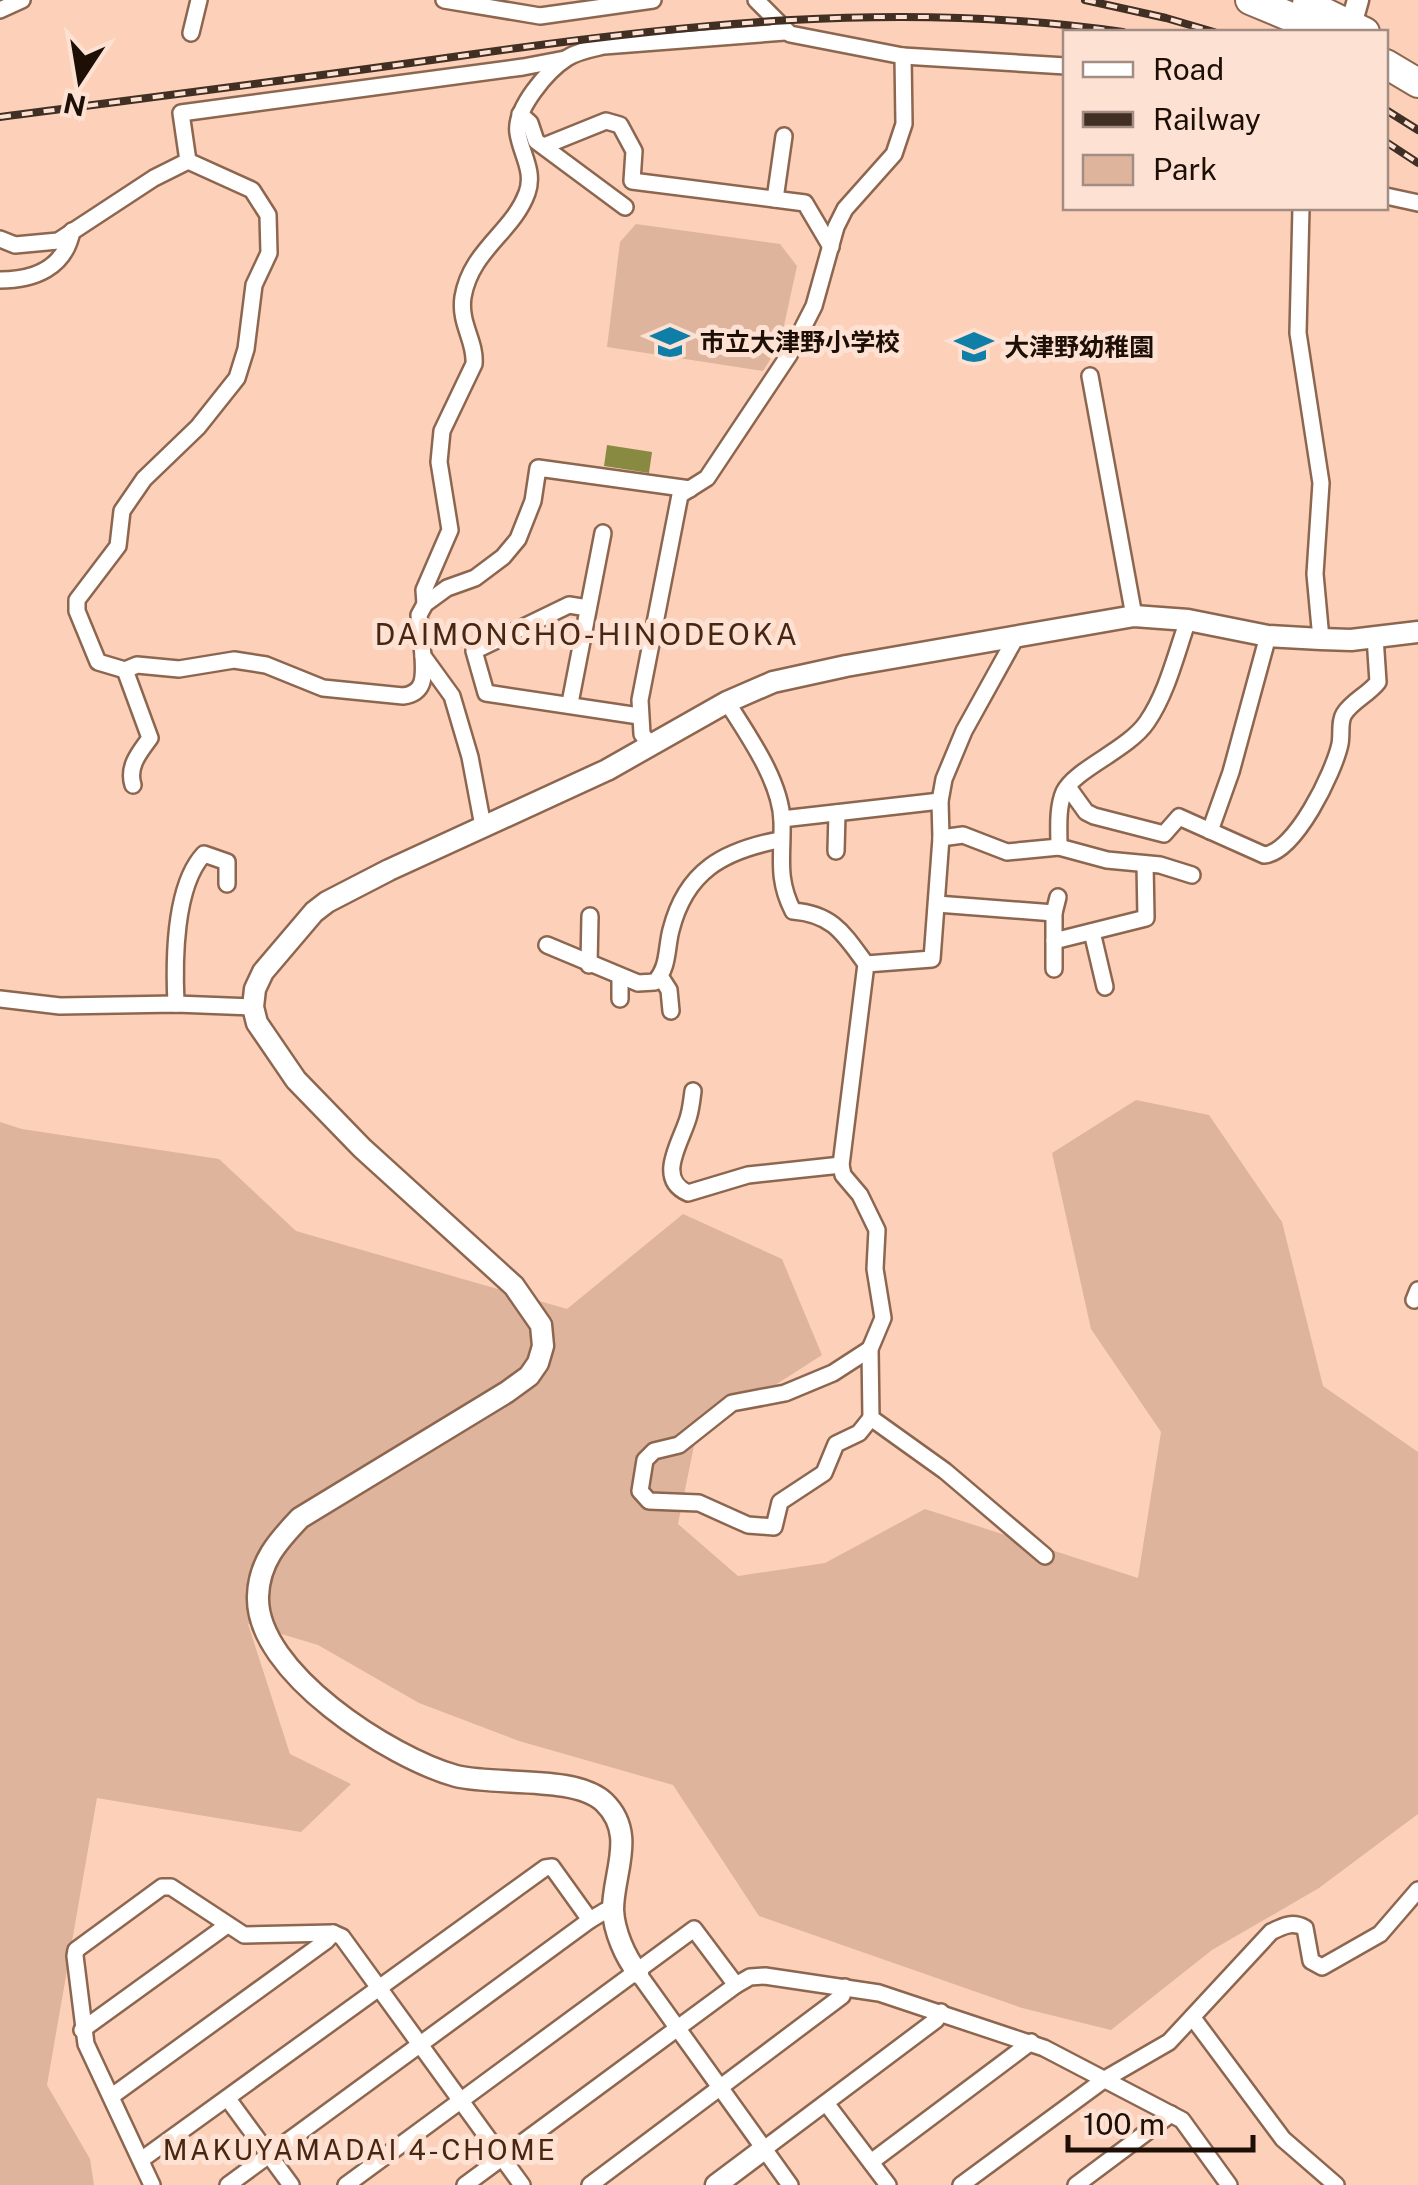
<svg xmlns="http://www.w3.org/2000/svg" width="1418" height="2185" font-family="'Public Sans','Noto Sans JP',sans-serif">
  <rect width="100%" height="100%" fill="#fdd1b9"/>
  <g fill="#deb49d">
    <polygon points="636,224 780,244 797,266 780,344 763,371 607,347 620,242"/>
    <polygon points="1136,1100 1209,1115 1282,1222 1323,1386 1418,1452 1418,1814 1319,1888 1212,1950 1111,2030 1022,2008 759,1916 673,1785 519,1741 419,1703 318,1645 248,1624 290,1754 351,1784 301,1832 97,1798 47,2085 90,2159 94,2185 0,2185 0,1122 22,1129 219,1159 296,1231 567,1309 683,1214 782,1259 822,1355 696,1436 678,1524 738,1576 825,1563 925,1509 1138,1578 1161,1432 1091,1329 1052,1153"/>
  </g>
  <polygon fill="#898a42" points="607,445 652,452 649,473 604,466"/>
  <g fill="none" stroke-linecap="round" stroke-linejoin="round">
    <g stroke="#8d6650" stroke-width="20">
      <g id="street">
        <polyline points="444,0 540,16 653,0"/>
        <polyline points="756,0 790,34 903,56 1066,66"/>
        <polyline points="0,10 22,0"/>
        <polyline points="191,33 199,0"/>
        <polyline points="520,114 530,123 536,141 625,207"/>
        <polyline points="544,146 606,121 620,125 634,151 632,181 805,203 831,247"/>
        <path d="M188 161 252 190 268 215 269 253 254 285 246 349 237 378 198 427 144 479 122 511 118 546 77 600V611L98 662 125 670 137 665 179 669 234 660 266 665 323 688 403 696C426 693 424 675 423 656"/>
        <polyline points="1386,196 1418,203"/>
        <polyline points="775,199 784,136"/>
        <polyline points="1301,208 1298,333 1321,483 1315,574 1321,639"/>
        <polyline points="0,239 15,245 58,241 154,178 188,161 181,113 523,67 565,59"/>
        <path d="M0 280C34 280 65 268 72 231"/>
        <polyline points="1090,376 1134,616"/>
        <path d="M425 604 424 590 450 530 439 462 442 431 474 364C476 341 459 324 463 297 471 250 513 232 527 193 535 171 521 154 518 133 514 109 548 70 567 58 578 51 591 49 604 46L785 32"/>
        <polyline points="588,608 569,605 474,651 486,693 639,716"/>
        <path d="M125 670 150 738C140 752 127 766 133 785"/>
        <path d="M727 702C747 734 781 781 782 821 783 856 776 878 793 911 833 914 844 934 866 964L841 1165 843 1175 860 1195 877 1230 875 1269 883 1318 870 1349 871 1418 945 1471 1045 1556"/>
        <polyline points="570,703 603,533"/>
        <polyline points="650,745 642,734 640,700 680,495 707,478 789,355 814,306 836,227 845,209 894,154 904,124 903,56"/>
        <path d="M1068 787 1086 812 1094 816 1164 834 1179 817 1264 855C1295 853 1334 772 1340 744 1342 734 1339 722 1344 714 1352 701 1369 694 1378 682L1375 637"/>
        <polyline points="782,819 940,801"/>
        <polyline points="483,826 470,757 452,696 423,656 419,615 425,604 447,588 475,578 503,557 518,539 533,501 538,468 690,489"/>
        <polyline points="1210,831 1231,772 1268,636"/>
        <path d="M941 838 963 835 1007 852 1059 847C1059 830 1057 808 1064 792 1075 769 1128 750 1147 722 1167 693 1176 654 1188 620"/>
        <polyline points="1059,847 1107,860 1160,865 1192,875"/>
        <polyline points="836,851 837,813"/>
        <polyline points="937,904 1054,913"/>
        <polyline points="1092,932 1105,987"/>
        <polyline points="1054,941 1146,918 1145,864"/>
        <path d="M547 945 638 983 655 982C669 967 666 949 671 930 686 871 723 851 779 840"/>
        <polyline points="866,964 932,959 941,838 940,801 944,779 964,731 1015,639"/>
        <polyline points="589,965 590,916"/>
        <polyline points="1054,969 1054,913 1058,897"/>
        <polyline points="660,976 669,990 671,1011"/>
        <polyline points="0,999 60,1006 176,1004 253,1007"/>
        <polyline points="620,999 620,977"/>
        <path d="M176 1004C174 962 174 886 204 854L227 862V884"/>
        <path d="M693 1091C692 1099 691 1108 689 1115 683 1140 654 1178 688 1193L748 1175 841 1165"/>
        <polyline points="1414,1300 1418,1290"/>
        <polyline points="870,1349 833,1373 785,1393 732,1403 679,1445 654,1451 645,1460 640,1491 649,1501 699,1503 748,1525 774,1527 780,1502 824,1473 836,1444 859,1433 871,1418"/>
        <polyline points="638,1973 790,2185"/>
        <polyline points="1193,2018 1283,2139 1336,2185"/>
        <polyline points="82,2030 226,1926"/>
        <polyline points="112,2096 326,1941 333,1933"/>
        <polyline points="228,2099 291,2185"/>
        <polyline points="826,2103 888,2185"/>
        <polyline points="764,2149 936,2020 941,2012"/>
        <polyline points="141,2160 545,1868 552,1867 590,1920 605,1911 613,1911"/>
        <polyline points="871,2162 1031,2042"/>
        <polyline points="152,2185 86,2044 75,1956 76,1950 162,1887 171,1887 244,1935 333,1933 342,1937 522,2185"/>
        <polyline points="228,2185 590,1920"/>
        <polyline points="346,2185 694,1929 736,1985 750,1977 765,1976 879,1993 1044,2048 1182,2120 1229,2185"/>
        <polyline points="465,2185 736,1985"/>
        <polyline points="590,2185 842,1996 845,1987"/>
        <path d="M961 2185 1105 2079 1169 2042 1271 1932C1283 1926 1292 1921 1305 1928L1311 1961 1322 1967 1380 1934 1418 1890"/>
        <polyline points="1076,2185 1171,2114"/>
      </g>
    </g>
    <g stroke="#8d6650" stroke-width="25">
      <g id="secondary">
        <polyline points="1349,32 1358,0"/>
        <path d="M638 1973C625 1957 614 1931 613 1910 613 1872 637 1834 604 1802 576 1775 495 1786 456 1776 391 1758 255 1672 258 1596 259 1562 278 1541 300 1518L507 1392 529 1376 538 1363 543 1346 541 1325 514 1286 362 1148 296 1080 257 1023 253 1007 255 989 263 972 314 912 327 902 389 870 607 770 727 702 773 682 846 666 1134 616 1188 620 1268 636 1321 639 1351 640 1418 632"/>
        <polyline points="716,2185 764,2149"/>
      </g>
    </g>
    <g stroke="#8d6650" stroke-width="32">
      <g id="highway">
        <polyline points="1250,0 1327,32"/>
        <polyline points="1307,4 1365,32"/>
        <polyline points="1386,64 1418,83"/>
      </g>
    </g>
    <use href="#street" stroke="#fff" stroke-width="15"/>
    <use href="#secondary" stroke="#fff" stroke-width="20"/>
    <use href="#highway" stroke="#fff" stroke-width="28"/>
    <g stroke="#422f24" stroke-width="8">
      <g id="rail">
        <polyline points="1085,0 1166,18 1214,32"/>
        <polyline points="1386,110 1418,130"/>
        <path d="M0 117C153 97 307 78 460 56 681 24 901 0 1123 32"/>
        <polyline points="1386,142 1418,163"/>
      </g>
    </g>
    <use href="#rail" stroke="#fde2d4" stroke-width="4" stroke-dasharray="11" stroke-linecap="butt"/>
  </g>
  <defs>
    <g id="school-bare" transform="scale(3)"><path d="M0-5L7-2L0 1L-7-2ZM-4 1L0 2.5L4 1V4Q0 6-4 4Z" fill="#107fa7" stroke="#fde2d4" stroke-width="2.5" paint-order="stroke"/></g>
  </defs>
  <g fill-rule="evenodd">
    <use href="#school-bare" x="670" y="342"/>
    <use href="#school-bare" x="974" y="347"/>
  </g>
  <g text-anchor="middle" stroke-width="10" stroke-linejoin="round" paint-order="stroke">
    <g font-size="25" font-weight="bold" fill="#1d0e06" stroke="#fde2d4" text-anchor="start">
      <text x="700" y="351">市立大津野小学校</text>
      <text x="1004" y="356">大津野幼稚園</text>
    </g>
    <g font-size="28" letter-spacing="2.5" fill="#482612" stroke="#fde2d4">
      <text x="360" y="2160">MAKUYAMADAI 4-CHOME</text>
    </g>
    <g font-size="30" letter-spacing="2.5" fill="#482612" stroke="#fde2d4">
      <text x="587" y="645">DAIMONCHO-HINODEOKA</text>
    </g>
  </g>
  <rect x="1063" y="30" width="325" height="180" fill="#fde2d4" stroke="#a38d82" stroke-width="2.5"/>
  <rect x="1083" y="62" width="50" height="15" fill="#ffffff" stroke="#a38d82" stroke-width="2.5"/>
  <text x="1153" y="80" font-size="30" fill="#1d0e06">Road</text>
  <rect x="1083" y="112" width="50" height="15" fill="#422f24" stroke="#a38d82" stroke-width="2.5"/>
  <text x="1153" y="130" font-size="30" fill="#1d0e06">Railway</text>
  <rect x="1083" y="155" width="50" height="30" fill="#deb49d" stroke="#a38d82" stroke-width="2.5"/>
  <text x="1153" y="180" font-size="30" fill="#1d0e06">Park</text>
  <g transform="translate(80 80) rotate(192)" stroke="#fde2d4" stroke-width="8" paint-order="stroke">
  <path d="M0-8L18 38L0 25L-18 38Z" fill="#1d0e06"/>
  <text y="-15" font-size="28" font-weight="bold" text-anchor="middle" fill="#1d0e06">N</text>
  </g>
  <path d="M1068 2135v15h185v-15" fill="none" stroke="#1d0e06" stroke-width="5"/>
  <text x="1083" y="2135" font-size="30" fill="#1d0e06" stroke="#fde2d4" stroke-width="8" paint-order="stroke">100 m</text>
</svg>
